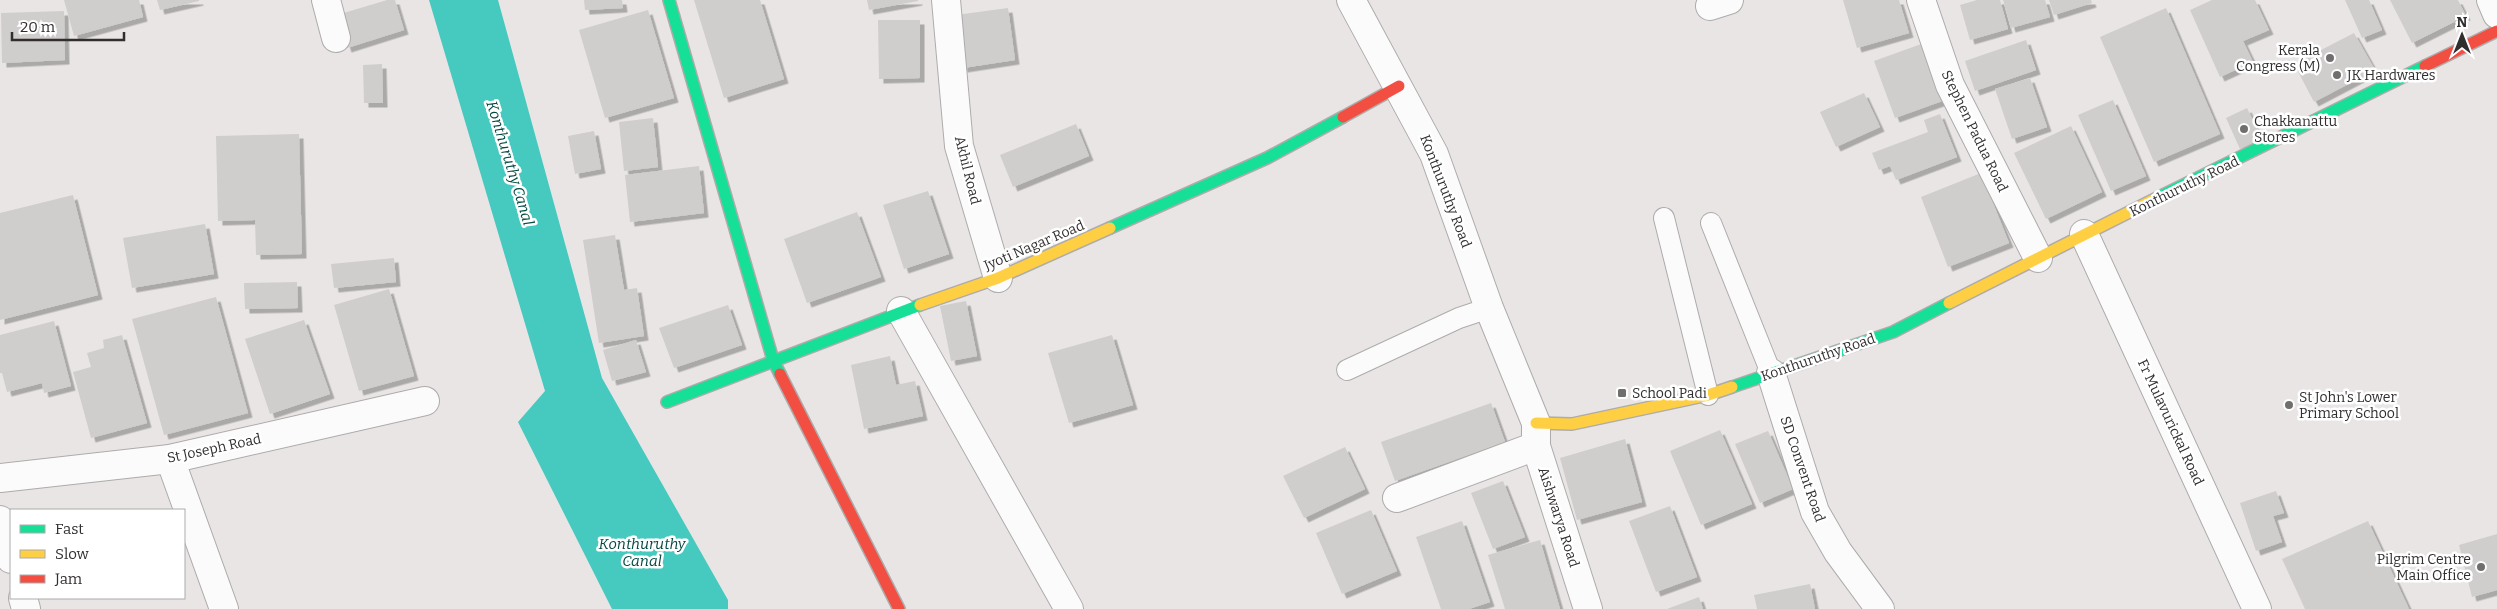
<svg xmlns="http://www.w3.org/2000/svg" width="2497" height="609" font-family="Bitter,serif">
  <defs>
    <filter id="shadow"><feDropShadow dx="4.5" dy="4.5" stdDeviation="0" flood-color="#0004"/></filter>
  </defs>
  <rect width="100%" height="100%" fill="#e9e5e5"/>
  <polygon fill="#46c9bf" points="429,0 498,0 602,378 728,600 728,609 612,609 518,422 545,391"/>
  <g fill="#d0cdcd" filter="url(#shadow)">
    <polygon points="64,0 139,0 143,17 74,36"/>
    <polygon points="157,0 199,0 199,1 160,10"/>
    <polygon points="387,0 395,0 404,30 347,48 337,15"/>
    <polygon points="584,0 622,0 623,8 585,10"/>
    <polygon points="694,0 760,0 784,79 724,98"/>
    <polygon points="867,0 918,0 918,1 869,10"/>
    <polygon points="1843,0 1899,0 1909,33 1857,48"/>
    <polygon points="1977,0 2000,0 2008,29 1970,40 1960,5"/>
    <polygon points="2003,0 2045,0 2050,17 2011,28"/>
    <polygon points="2049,0 2091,0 2092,3 2054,15"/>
    <polygon points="2212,0 2255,0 2269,30 2243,41 2253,62 2220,77 2190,10"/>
    <polygon points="2345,0 2369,0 2382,30 2362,38"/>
    <polygon points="2390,0 2458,0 2466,16 2412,43"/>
    <polygon points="1008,8 1015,60 963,68 956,15"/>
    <polygon points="2166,8 2220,134 2154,162 2100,37"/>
    <polygon points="648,10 674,98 605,118 579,30"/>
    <polygon points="64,11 65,60 2,63 1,13"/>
    <polygon points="878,20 920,20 920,78 879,79"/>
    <polygon points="2354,33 2375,70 2314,102 2294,64"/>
    <polygon points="2026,40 2036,70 1975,91 1965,61"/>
    <polygon points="1924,43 1945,100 1895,118 1874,61"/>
    <polygon points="382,64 383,103 364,103 363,65"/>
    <polygon points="2030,78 2047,127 2012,139 1995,89"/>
    <polygon points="1864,93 1880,127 1836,147 1820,112"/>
    <polygon points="2113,100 2146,176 2111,191 2078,115"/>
    <polygon points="2247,108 2262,139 2240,149 2226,118"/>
    <polygon points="1940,114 1957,157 1896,180 1890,166 1879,170 1872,153 1928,132 1924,120"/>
    <polygon points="653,118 658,167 624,171 619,122"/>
    <polygon points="1076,124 1089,156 1013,187 1000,155"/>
    <polygon points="2071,126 2102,192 2046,219 2014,153"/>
    <polygon points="594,131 601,169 575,174 568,136"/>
    <polygon points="299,134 302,254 256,255 255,220 218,221 216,136"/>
    <polygon points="699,166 704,213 630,222 625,175"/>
    <polygon points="1981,173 2009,243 1948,267 1921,197"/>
    <polygon points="928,191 949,254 904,269 883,205"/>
    <polygon points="73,195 98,295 0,320 0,213"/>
    <polygon points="857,212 881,277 807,303 784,239"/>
    <polygon points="205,224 214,274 132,288 123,238"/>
    <polygon points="615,235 624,290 637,288 644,336 599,343 583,240"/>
    <polygon points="394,258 396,282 334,288 331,264"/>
    <polygon points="297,282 298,308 245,309 244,283"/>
    <polygon points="389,289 414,376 359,391 334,305"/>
    <polygon points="216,297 248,413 164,435 132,319"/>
    <polygon points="966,301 977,356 951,361 940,306"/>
    <polygon points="728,305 742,345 674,368 659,328"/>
    <polygon points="304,320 330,394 270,414 245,339"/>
    <polygon points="54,321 71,386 44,393 42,383 7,392 2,373 0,373 0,335"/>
    <polygon points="122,335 147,423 91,438 73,372 91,367 87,353 104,348 103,340"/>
    <polygon points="1112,335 1133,405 1069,423 1048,353"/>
    <polygon points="636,340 646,372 612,381 603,350"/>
    <polygon points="890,356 896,385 915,381 923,416 864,429 851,365"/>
    <polygon points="1491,403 1505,442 1395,481 1381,442"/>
    <polygon points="1720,430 1752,504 1701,525 1670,451"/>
    <polygon points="1768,431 1793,489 1760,503 1735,444"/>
    <polygon points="1625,439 1642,502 1577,520 1560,458"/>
    <polygon points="1345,447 1365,489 1304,518 1283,476"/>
    <polygon points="1503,481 1525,537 1493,549 1471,493"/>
    <polygon points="2276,491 2284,513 2273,516 2282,542 2256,551 2240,503"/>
    <polygon points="1670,506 1697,577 1656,592 1629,521"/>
    <polygon points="1371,510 1397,571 1342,594 1316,533"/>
    <polygon points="1462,521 1490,602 1469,609 1441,609 1416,537"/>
    <polygon points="2368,521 2409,609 2305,609 2282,559"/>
    <polygon points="2497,534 2497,590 2472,597 2459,545"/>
    <polygon points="1540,540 1560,609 1505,609 1488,555"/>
    <polygon points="1810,584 1815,609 1757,609 1754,595"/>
    <polygon points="1699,597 1703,609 1667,609"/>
  </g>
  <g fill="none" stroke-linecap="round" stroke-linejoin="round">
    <g stroke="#aeabab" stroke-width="22">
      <g id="lane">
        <polyline points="1664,218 1708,395"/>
        <polyline points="1711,223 1771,373"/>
        <polyline points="1347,370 1459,318 1489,308"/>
      </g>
    </g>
    <g stroke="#aeabab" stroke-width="30">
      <g id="street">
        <polyline points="326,0 336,38"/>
        <polyline points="946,0 959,146 998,278"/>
        <polyline points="1351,0 1434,154 1489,308 1536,423 1536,446 1588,609"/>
        <polyline points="1921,0 1950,85 2038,258"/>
        <polyline points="2491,0 2497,14"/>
        <polyline points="1710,6 1729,0"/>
        <polyline points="2084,234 2257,609"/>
        <polyline points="901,311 1069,609"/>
        <polyline points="1771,373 1815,512 1838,552 1880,609"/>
        <polyline points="170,459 224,609"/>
        <polyline points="0,478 170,459 425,401"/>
        <polyline points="1397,498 1536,446"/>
        <polyline points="0,520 11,559"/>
        <polyline points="23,598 26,609"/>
      </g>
    </g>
    <g stroke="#aeabab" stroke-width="14">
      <g id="fast">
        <polyline points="669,0 773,360 780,374"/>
        <polyline points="2157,198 2425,66"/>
        <polyline points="1110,228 1267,158 1343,117"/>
        <polyline points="1732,387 1893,332 1949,303"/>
        <polyline points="667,402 920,305"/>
      </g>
    </g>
    <g stroke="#aeabab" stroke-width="14">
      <g id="slow">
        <polyline points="1949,303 2157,198"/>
        <polyline points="920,305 998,278 1110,228"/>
        <polyline points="1536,423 1572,424 1708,395 1732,387"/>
      </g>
    </g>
    <g stroke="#aeabab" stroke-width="14">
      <g id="jam">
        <polyline points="2425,66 2497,31"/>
        <polyline points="1343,117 1399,86"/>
        <polyline points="780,374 899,609"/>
      </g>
    </g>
    <use href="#lane" stroke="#fcfbfb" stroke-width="20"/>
    <use href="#street" stroke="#fcfbfb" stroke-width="28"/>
    <use href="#fast" stroke="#16e098" stroke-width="11"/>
    <use href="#slow" stroke="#ffcf43" stroke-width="11"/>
    <use href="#jam" stroke="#f24e42" stroke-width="11"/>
  </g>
  <g fill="#716e6e" stroke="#fff" stroke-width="2">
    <circle cx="2330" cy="58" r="5"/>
    <circle cx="2337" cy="75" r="5"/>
    <circle cx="2244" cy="129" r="5"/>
    <rect x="1617" y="388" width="10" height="10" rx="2.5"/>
    <circle cx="2289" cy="405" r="5"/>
    <circle cx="2481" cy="567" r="5"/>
  </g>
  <g text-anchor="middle" stroke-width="5" stroke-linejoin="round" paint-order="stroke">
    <g font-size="14" fill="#312e2e" stroke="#fff" text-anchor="start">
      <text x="2320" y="55" text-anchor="end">Kerala<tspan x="2320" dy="16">Congress (M)</tspan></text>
      <text x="2347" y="80">JK Hardwares</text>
      <text x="2254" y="126">Chakkanattu<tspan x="2254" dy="16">Stores</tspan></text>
      <text x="1632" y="398">School Padi</text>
      <text x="2299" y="402">St John's Lower<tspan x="2299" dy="16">Primary School</tspan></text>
      <text x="2471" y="564" text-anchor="end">Pilgrim Centre<tspan x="2471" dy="16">Main Office</tspan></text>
    </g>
    <g font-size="14" fill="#312e2e" stroke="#fff">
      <text transform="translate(1975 131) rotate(64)" y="5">Stephen Padua Road</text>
      <text transform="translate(968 170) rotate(76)" y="5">Akhil Road</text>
      <text transform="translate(2184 186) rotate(-26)" y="5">Konthuruthy Road</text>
      <text transform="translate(1446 191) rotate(69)" y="5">Konthuruthy Road</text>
      <text transform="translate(1034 245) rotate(-23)" y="5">Jyoti Nagar Road</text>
      <text transform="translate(1818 357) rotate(-19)" y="5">Konthuruthy Road</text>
      <text transform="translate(2171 422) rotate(65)" y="5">Fr Mulavurickal Road</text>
      <text transform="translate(214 448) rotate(-12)" y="5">St Joseph Road</text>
      <text transform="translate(1803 469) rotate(71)" y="5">SD Convent Road</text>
      <text transform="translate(1559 517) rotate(72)" y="5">Aishwarya Road</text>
    </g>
    <g font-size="15" font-style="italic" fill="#044943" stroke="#fff">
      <text transform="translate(510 163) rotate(73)" y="5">Konthuruthy Canal</text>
      <text x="642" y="549">Konthuruthy<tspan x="642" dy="17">Canal</tspan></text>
    </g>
  </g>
  <rect x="10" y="509" width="175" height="90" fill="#ffffff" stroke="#adabab"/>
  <rect x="20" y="525" width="25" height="8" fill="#16e098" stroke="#adabab"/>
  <text x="55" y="534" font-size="15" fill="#312e2e">Fast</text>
  <rect x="20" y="550" width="25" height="8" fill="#ffcf43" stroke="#adabab"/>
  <text x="55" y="559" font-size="15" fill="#312e2e">Slow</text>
  <rect x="20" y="575" width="25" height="8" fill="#f24e42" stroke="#adabab"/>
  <text x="55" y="584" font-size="15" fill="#312e2e">Jam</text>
  <g transform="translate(2462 35)" stroke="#ffffff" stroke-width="4" paint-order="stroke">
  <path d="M0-4L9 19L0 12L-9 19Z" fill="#312e2e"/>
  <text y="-8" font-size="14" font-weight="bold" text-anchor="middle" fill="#312e2e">N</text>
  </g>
  <path d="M12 32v8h112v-8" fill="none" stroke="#312e2e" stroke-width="2.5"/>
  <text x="20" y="32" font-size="15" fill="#312e2e" stroke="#ffffff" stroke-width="4" paint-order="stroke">20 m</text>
</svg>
